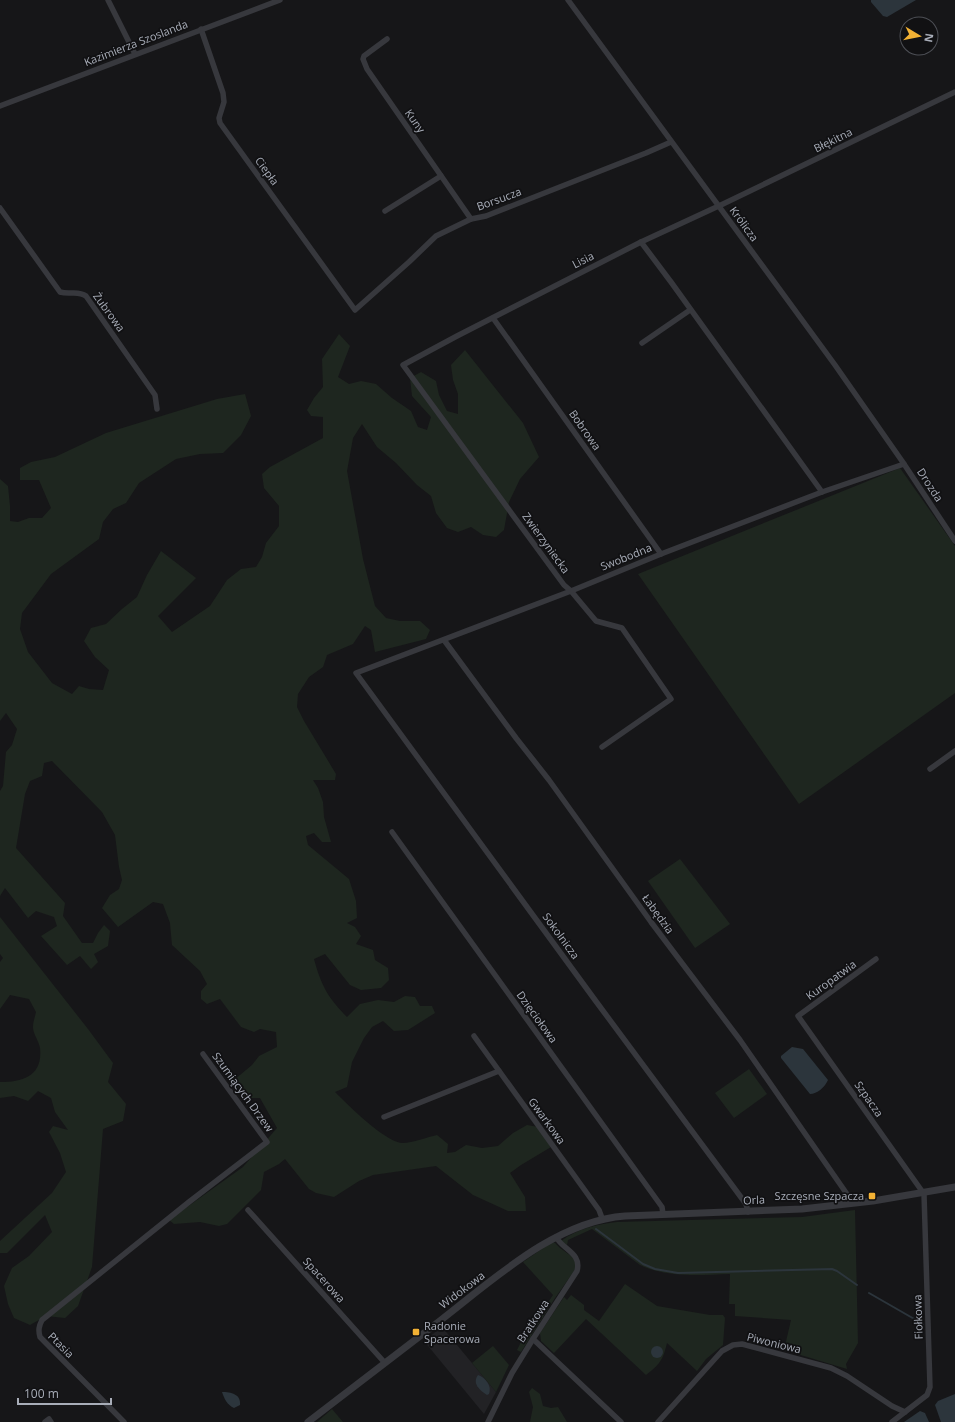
<svg xmlns="http://www.w3.org/2000/svg" width="955" height="1422" font-family="'Open Sans',sans-serif">
  <rect width="100%" height="100%" fill="#161618"/>
  <polygon fill="#222225" points="442,1327 496,1392 484,1414 424,1341"/>
  <g fill="#1e261f">
    <path d="M339 334 350 346 338 377 349 384 361 381 376 384 392 398 411 411 418 427 427 430 431 417 412 396 410 378 421 372 436 381 439 395 447 411 458 414V394L453 380 451 365 465 350 523 423 539 457 520 479 509 502 504 530 496 537 483 535 471 527 458 532 447 528 436 513 431 496 417 485 396 463 377 447 362 424 353 438 347 471 363 559 375 606 386 618 400 621H420L430 630 426 639 375 652 371 630 365 626 353 644 327 655 323 667 309 677 298 694 297 707 304 721 336 774 335 780H313L318 788 323 802 324 817 331 842H322L314 833 306 836 308 845 349 879 356 901 357 918 347 923 355 927 361 936 356 944 373 950 375 960 388 968 389 980 381 988 361 990 350 985 325 954 314 959C321 985 328 998 347 1017L360 1004 378 1000 394 1002 405 996 415 997 420 1006H432L435 1013 408 1030 394 1031 383 1021 372 1027 364 1038 352 1062 347 1087 335 1092C348 1105 383 1140 401 1143 410 1144 427 1137 437 1135L448 1144 447 1153 455 1152 466 1145 482 1148 498 1146 513 1133 527 1125 538 1127 551 1147 521 1165 510 1173 525 1197 526 1211H508L473 1195 436 1166 373 1175 359 1181 334 1197 316 1193 309 1189 285 1159 279 1164 264 1172 261 1190 227 1224 219 1226 200 1222 174 1224 169 1220 243 1167 277 1128 260 1098H244L234 1089V1080L252 1065 259 1056 277 1047 276 1032 260 1029 254 1032 241 1027 220 999 207 1004 201 999V991L207 984 200 971 172 945 170 923 163 904 153 902 118 927 102 908 110 895 119 889 122 880 119 867 115 835 102 812 52 761 44 763 42 776 30 781 25 794 16 848 65 903 63 916 82 943H93L98 933 104 925 110 931 108 946 94 954 98 962 91 969 80 956 67 965 41 936 57 926 54 917 36 911 28 918 5 888 0 896V791L3 786 6 752 12 745 17 729 6 713 0 721V479L8 486 10 506V521L18 522 29 518H42L51 508 39 480H20V468L31 462 55 457 106 433 217 399 245 394 251 416 241 435 223 453 200 454 176 459 139 483 126 503 113 509 103 522 99 539 51 574 22 613 20 629 28 652 52 683 72 694 79 686 89 689 103 690 109 670 95 657 84 641 91 628 106 624 122 609 137 597 147 575 161 551 196 578 158 616 172 632 210 606 227 580 241 569 256 567 262 557 266 543 279 526V506L264 488 262 474 270 467 323 438V417L311 416 307 410 314 398 323 387 322 359Z"/>
    <polygon points="900,468 955,546 955,693 799,804 638,574"/>
    <polygon points="680,859 730,924 695,948 648,881"/>
    <path d="M0 917 88 1029 113 1063 108 1082 126 1104 123 1121 103 1129 92 1267 78 1306 65 1318 46 1316 30 1325 14 1318 8 1304 4 1286 12 1268 29 1256 52 1232 45 1215 7 1253H0V1241L52 1193 66 1172 60 1153 49 1132 53 1126 68 1130 55 1112 51 1098 38 1091 28 1101 14 1096 0 1098V1082C24 1082 43 1075 40 1048 39 1041 33 1034 33 1027 33 1022 35 1017 36 1012L29 999 10 995 0 1009V962L3 958 0 954Z"/>
    <polygon points="749,1069 767,1094 734,1118 715,1093"/>
    <path d="M855 1210 858 1343 846 1364 847 1369 784 1350 791 1320 735 1316V1304H729L730 1274C699 1275 668 1278 640 1265L592 1229 568 1240 567 1245 561 1241C577 1229 597 1224 617 1222L802 1217Z"/>
    <polygon points="552,1242 555,1243 560,1248 574,1258 577,1267 555,1298 521,1352 517,1350 521,1342 553,1295 523,1262"/>
    <path d="M625 1284 657 1306 710 1315H723L725 1318 723 1345 706 1359 697 1371 667 1343C663 1360 660 1364 646 1375L586 1319 554 1353 541 1341 540 1333 564 1297 567 1300 571 1295 584 1305V1310L599 1321Z"/>
    <polygon points="493,1346 509,1365 496,1392 472,1363"/>
    <polygon points="532,1388 540,1394 543,1406 551,1408 558,1407 567,1422 530,1422 533,1407 529,1392"/>
    <polygon points="332,1409 343,1422 317,1422"/>
  </g>
  <g fill="#2c353c">
    <polygon points="871,0 916,0 887,17 883,16 871,2"/>
    <path d="M792 1047 803 1049 828 1080C825 1087 817 1094 810 1094L781 1058V1056Z"/>
    <circle cx="657" cy="1352" r="6"/>
    <path d="M478 1375C486 1378 492 1386 489 1394L487 1395C479 1390 472 1383 478 1375Z"/>
    <path d="M222 1392C231 1392 241 1394 240 1405L234 1408C227 1405 224 1398 222 1392Z"/>
    <polygon points="955,1394 955,1422 941,1422 935,1405 938,1401"/>
    <polygon points="920,1411 925,1413 929,1422 904,1422"/>
  </g>
  <g fill="none" stroke-linecap="round" stroke-linejoin="round">
    <g stroke="#2c353c" stroke-width="2">
      <polyline points="596,1229 643,1264 655,1269 678,1273 832,1269 837,1271 857,1285"/>
      <polyline points="869,1293 923,1324"/>
    </g>
    <g stroke="#37383d" stroke-width="5.5">
      <polyline points="108,0 135,54"/>
      <polyline points="568,0 835,365 902,461 955,541"/>
      <polyline points="201,29 223,93 224,102 219,118 220,123 355,310 409,262 436,236 471,219 486,216 646,153 671,142"/>
      <polyline points="387,39 364,56 363,59 367,69 471,219"/>
      <polyline points="0,106 280,0"/>
      <path d="M0 208 60 292C70 295 78 290 86 296L155 395 157 409"/>
      <polyline points="385,211 441,176"/>
      <polyline points="641,242 671,282 822,492"/>
      <polyline points="493,318 661,554"/>
      <polyline points="642,343 690,310"/>
      <polyline points="444,640 516,738 549,780 651,922 740,1040 849,1197 850,1204"/>
      <polyline points="602,747 671,699 622,628 596,621 571,591 564,585 403,365 457,336 641,242 723,204 955,92"/>
      <polyline points="930,769 955,751"/>
      <polyline points="392,832 662,1207 663,1214"/>
      <polyline points="876,959 798,1016 924,1194 930,1387 927,1395 892,1422"/>
      <polyline points="474,1036 599,1210 602,1218"/>
      <polyline points="384,1117 499,1071"/>
      <polyline points="248,1210 385,1363"/>
      <polyline points="748,1212 746,1204 595,1000 356,673 571,591 661,554 822,492 904,464"/>
      <polyline points="533,1339 621,1422"/>
      <polyline points="45,1422 49,1419 51,1422"/>
      <path d="M124 1422 40 1337C38 1330 39 1326 42 1320L189 1202 267 1142 203 1054"/>
      <path d="M488 1422 512 1373 533 1339 577 1271C582 1253 563 1250 556 1237"/>
      <polyline points="658,1422 722,1351 733,1345 742,1344 831,1368 847,1376 892,1406 905,1412"/>
    </g>
    <path stroke="#37383d" stroke-width="7" d="M308 1422C352 1388 396 1354 441 1320 494 1279 556 1221 625 1216L802 1209 873 1201 955 1187"/>
  </g>
  <g fill="#f2b134" stroke="#111113" stroke-width="1.5">
    <rect x="868" y="1192" width="8" height="8" rx="2"/>
    <rect x="412" y="1328" width="8" height="8" rx="2"/>
  </g>
  <g text-anchor="middle" stroke-width="3.5" stroke-linejoin="round" paint-order="stroke">
    <g font-size="11" fill="#a8adb8" stroke="#111113">
      <text transform="translate(136 43) rotate(-21)" y="4">Kazimierza Szoslanda</text>
      <text transform="translate(415 121) rotate(55)" y="4">Kuny</text>
      <text transform="translate(833 140) rotate(-26)" y="4">Błękitna</text>
      <text transform="translate(267 171) rotate(54)" y="4">Ciepła</text>
      <text transform="translate(499 199) rotate(-20)" y="4">Borsucza</text>
      <text transform="translate(744 224) rotate(54)" y="4">Królicza</text>
      <text transform="translate(583 260) rotate(-27)" y="4">Lisia</text>
      <text transform="translate(109 312) rotate(54)" y="4">Żubrowa</text>
      <text transform="translate(585 430) rotate(55)" y="4">Bobrowa</text>
      <text transform="translate(930 485) rotate(57)" y="4">Drozda</text>
      <text transform="translate(546 543) rotate(54)" y="4">Zwierzyniecka</text>
      <text transform="translate(626 557) rotate(-22)" y="4">Swobodna</text>
      <text transform="translate(658 914) rotate(54)" y="4">Łabędzia</text>
      <text transform="translate(561 936) rotate(54)" y="4">Sokolnicza</text>
      <text transform="translate(831 980) rotate(-36)" y="4">Kuropatwia</text>
      <text transform="translate(537 1017) rotate(54)" y="4">Dzięciołowa</text>
      <text transform="translate(243 1092) rotate(54)" y="4">Szumiących Drzew</text>
      <text transform="translate(869 1099) rotate(55)" y="4">Szpacza</text>
      <text transform="translate(547 1121) rotate(54)" y="4">Gwarkowa</text>
      <text transform="translate(754 1200) rotate(-2)" y="4">Orla</text>
      <text transform="translate(324 1280) rotate(48)" y="4">Spacerowa</text>
      <text transform="translate(462 1290) rotate(-37)" y="4">Widokowa</text>
      <text transform="translate(918 1317) rotate(-92)" y="4">Fiołkowa</text>
      <text transform="translate(533 1321) rotate(-57)" y="4">Bratkowa</text>
      <text transform="translate(774 1343) rotate(14)" y="4">Piwoniowa</text>
      <text transform="translate(61 1345) rotate(45)" y="4">Ptasia</text>
    </g>
    <g font-size="11" fill="#a8adb8" stroke="#111113" text-anchor="end">
      <text x="864" y="1200">Szczęsne Szpacza</text>
      <text x="424" y="1330" text-anchor="start">Radonie<tspan x="424" dy="13">Spacerowa</tspan></text>
    </g>
  </g>
  <g transform="translate(919 36) rotate(100)"><circle r="19" fill="#111113" stroke="#4d4f55"/>
  <path d="M0-3L7 15L0 10L-7 15Z" fill="#f2b134"/>
  <text y="-6" font-size="11" font-weight="bold" text-anchor="middle" fill="#a8adb8">N</text>
  </g>
  <path d="M18 1398v6h93v-6" fill="none" stroke="#a8adb8" stroke-width="2"/>
  <text x="24" y="1398" font-size="12" fill="#a8adb8" stroke="#111113" stroke-width="3" paint-order="stroke">100 m</text>
</svg>
